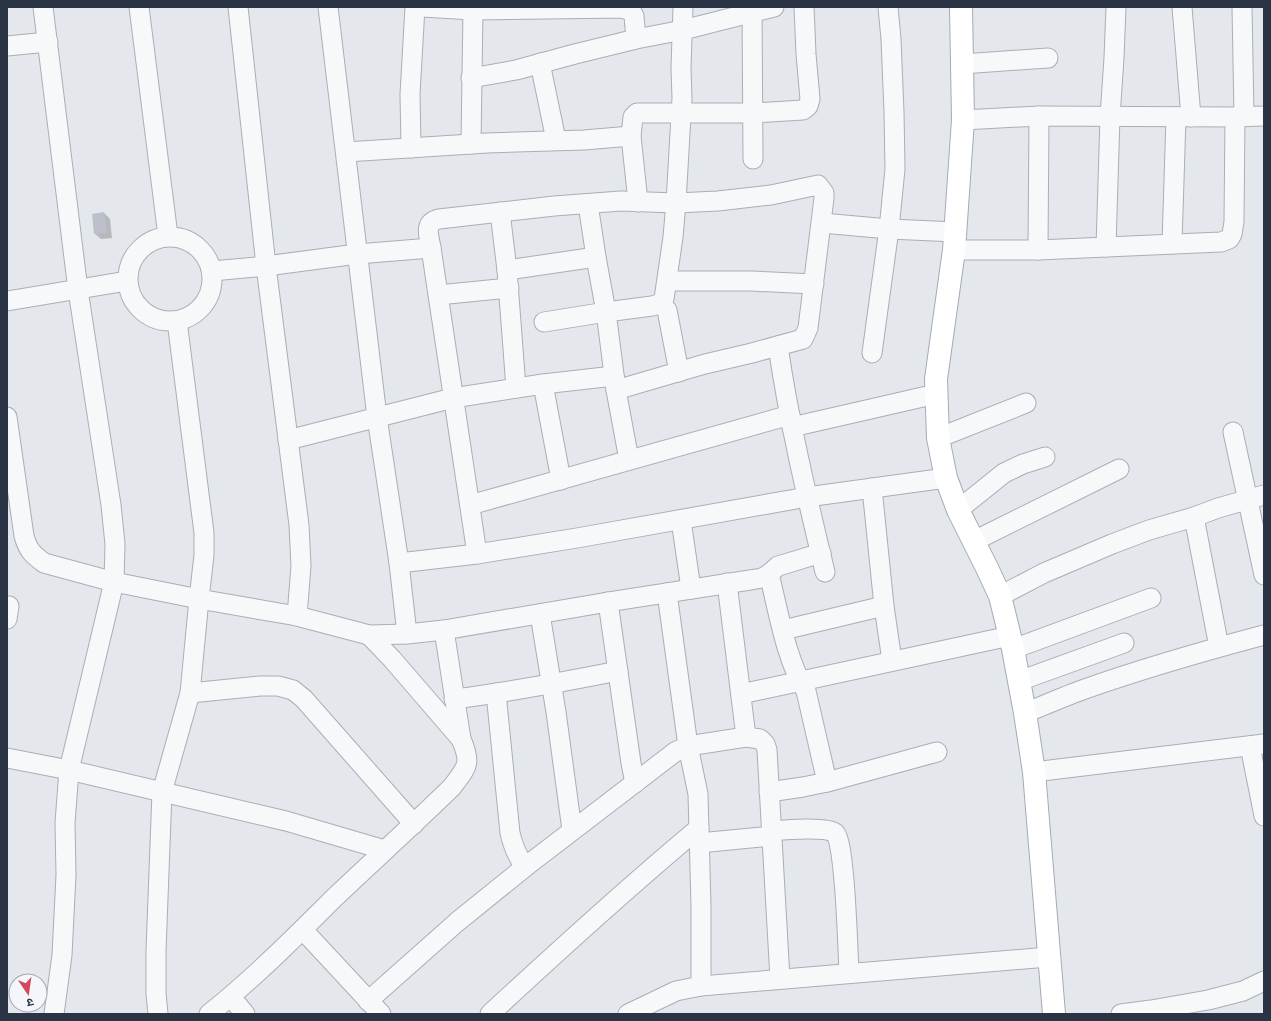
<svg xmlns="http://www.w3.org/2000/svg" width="1271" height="1021" font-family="'Space Grotesk','Noto Sans Devanagari',sans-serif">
  <rect width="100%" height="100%" fill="#e4e7ec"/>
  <polygon fill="#0003" points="104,213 110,219 112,238 101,239 95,234"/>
  <polygon fill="#bbc0ca" points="104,212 107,233 94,234 92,214"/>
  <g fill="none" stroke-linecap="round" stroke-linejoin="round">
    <g stroke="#a9aeb7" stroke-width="21">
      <g id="minor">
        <polyline points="43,7 78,290 111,505 115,544 114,582 69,770 65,823 66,875 62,955 54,1014"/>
        <polyline points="139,7 168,236"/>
        <polyline points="238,7 266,266 299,525 301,566 297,616"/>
        <polyline points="328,7 377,417 399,563 407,634"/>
        <polyline points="422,7 473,10 622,8 631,11 634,16 636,39"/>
        <polyline points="752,7 753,159"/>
        <polyline points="1182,7 1191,117"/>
        <polyline points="1242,7 1244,116"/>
        <polyline points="7,46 48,42"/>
        <polyline points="540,63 556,140"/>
        <polyline points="962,64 1048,58"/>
        <polyline points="471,78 516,70 575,54 636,39 683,30 774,7"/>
        <polyline points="963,120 1039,116 1235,117 1264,116"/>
        <polyline points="471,144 473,10"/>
        <polyline points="411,148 410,94 415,7"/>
        <polyline points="346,152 487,143 584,140 631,136"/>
        <polyline points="638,202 631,136 633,117 637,113 752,113 803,110 808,106 810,99 806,54 804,7"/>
        <polyline points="588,204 596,257 606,312 616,390 629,460"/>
        <polyline points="500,212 507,270 516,388"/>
        <polyline points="822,223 889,229 956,232"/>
        <circle cx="170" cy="279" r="42"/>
        <polyline points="1172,244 1176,117"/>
        <polyline points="1106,247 1110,117 1114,58 1116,7"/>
        <polyline points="954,250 1038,250 1221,242 1229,239 1232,234 1234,222 1235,117"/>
        <polyline points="1038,250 1039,116"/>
        <polyline points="507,270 596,257"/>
        <polyline points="212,271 266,266 357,254 431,248"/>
        <polyline points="667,281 751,281 814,284"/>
        <polyline points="438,295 509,288"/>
        <polyline points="7,301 127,281"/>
        <polyline points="667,310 679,372"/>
        <polyline points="544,322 606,312 652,306 659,304 664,299 673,237 676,203 682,98 681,68 683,7"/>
        <path d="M778 346C789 422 807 497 825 572"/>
        <polyline points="872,353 889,229 895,169 894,112 891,39 888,7"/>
        <polyline points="543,384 561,480"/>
        <path d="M7 417 24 536C28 550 32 554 44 563L114 582 199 599 297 616 369 635 407 634 444 630 608 602 750 580 762 578 769 574 778 566 785 564 821 553"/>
        <polyline points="792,427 936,394"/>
        <polyline points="1233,432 1264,575"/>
        <polyline points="938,438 1026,403"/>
        <polyline points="288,440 453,398 543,384 614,376"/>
        <polyline points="872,488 884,606 892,661"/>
        <polyline points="470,505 790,415"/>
        <polyline points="958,510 1004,473 1023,464 1045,457"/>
        <polyline points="1194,517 1219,647"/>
        <polyline points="681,520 691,589"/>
        <polyline points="974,541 1119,469"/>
        <path d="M477 554 431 248C429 235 423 223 439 219L554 206 621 201 676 203 718 201 771 195 818 185 824 193V198L808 328 803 339 752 353 705 364 616 390"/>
        <polyline points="399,563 477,554 577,538 807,497 946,478"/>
        <path d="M769 574C778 609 786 661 806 691L827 782"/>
        <polyline points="727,583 746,737"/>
        <polyline points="667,593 688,746 698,794 701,906 701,986"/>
        <polyline points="1000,596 1044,573 1112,544 1149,530 1194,517 1218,508 1264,495"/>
        <polyline points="608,602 631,763 635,783"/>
        <polyline points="540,614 556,712 572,830"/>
        <polyline points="7,619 9,606"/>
        <polyline points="444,630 461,739"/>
        <polyline points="783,630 884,606"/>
        <polyline points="1013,649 1151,598"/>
        <polyline points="1019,681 1124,643"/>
        <polyline points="190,693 260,686 278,686 293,690 304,699 414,824"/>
        <path d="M496 693 510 833C513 846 517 856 525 867"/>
        <polyline points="741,694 1010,636"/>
        <path d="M454 699C509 692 563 682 618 671"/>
        <path d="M1025 713C1045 705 1065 696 1085 689 1144 668 1204 651 1264 635"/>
        <polyline points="1250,746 1264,816"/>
        <polyline points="7,758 69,770 286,821 385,850"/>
        <polyline points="1034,772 1264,744"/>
        <polyline points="769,792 803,787 827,782 937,752"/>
        <path d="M771 831C783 830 827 826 835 833 845 841 848 954 849 973"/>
        <polyline points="699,843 771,836"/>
        <polyline points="303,930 381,1014"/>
        <polyline points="231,997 245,1014"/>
        <polyline points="368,1001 457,922 525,867 675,752 688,746 746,737 760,739 765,744 767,750 780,979"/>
        <polyline points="158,1014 156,993 156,951 162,792 190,693 199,599 204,555 204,533 177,321"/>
        <path d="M209 1014C254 978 294 938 334 898 373 861 413 825 452 787 467 767 472 764 461 739L392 659 369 635"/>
        <path d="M490 1014C558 951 627 888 699 828"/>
        <polyline points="628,1014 676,991 701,986 1048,957"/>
        <polyline points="1121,1014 1151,1010 1208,1000 1243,991 1264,981"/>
      </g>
    </g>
    <g stroke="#a3abb8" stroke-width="24">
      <polyline id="major" points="961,7 963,120 954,250 936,379 938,438 946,478 958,510 987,568 1000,596 1013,649 1025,713 1034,772 1054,1014"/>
    </g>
    <use href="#minor" stroke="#f7f8fa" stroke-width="19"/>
    <use href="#major" stroke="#fff" stroke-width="22"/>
  </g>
  <rect width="1271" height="1021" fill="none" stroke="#2b3445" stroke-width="16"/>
  <g transform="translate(28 993) rotate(167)"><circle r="19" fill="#f4f6f9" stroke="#a4a8b1"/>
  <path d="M0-3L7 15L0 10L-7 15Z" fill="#d1495b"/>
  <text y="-6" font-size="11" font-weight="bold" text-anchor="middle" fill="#2b3445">उ</text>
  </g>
</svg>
